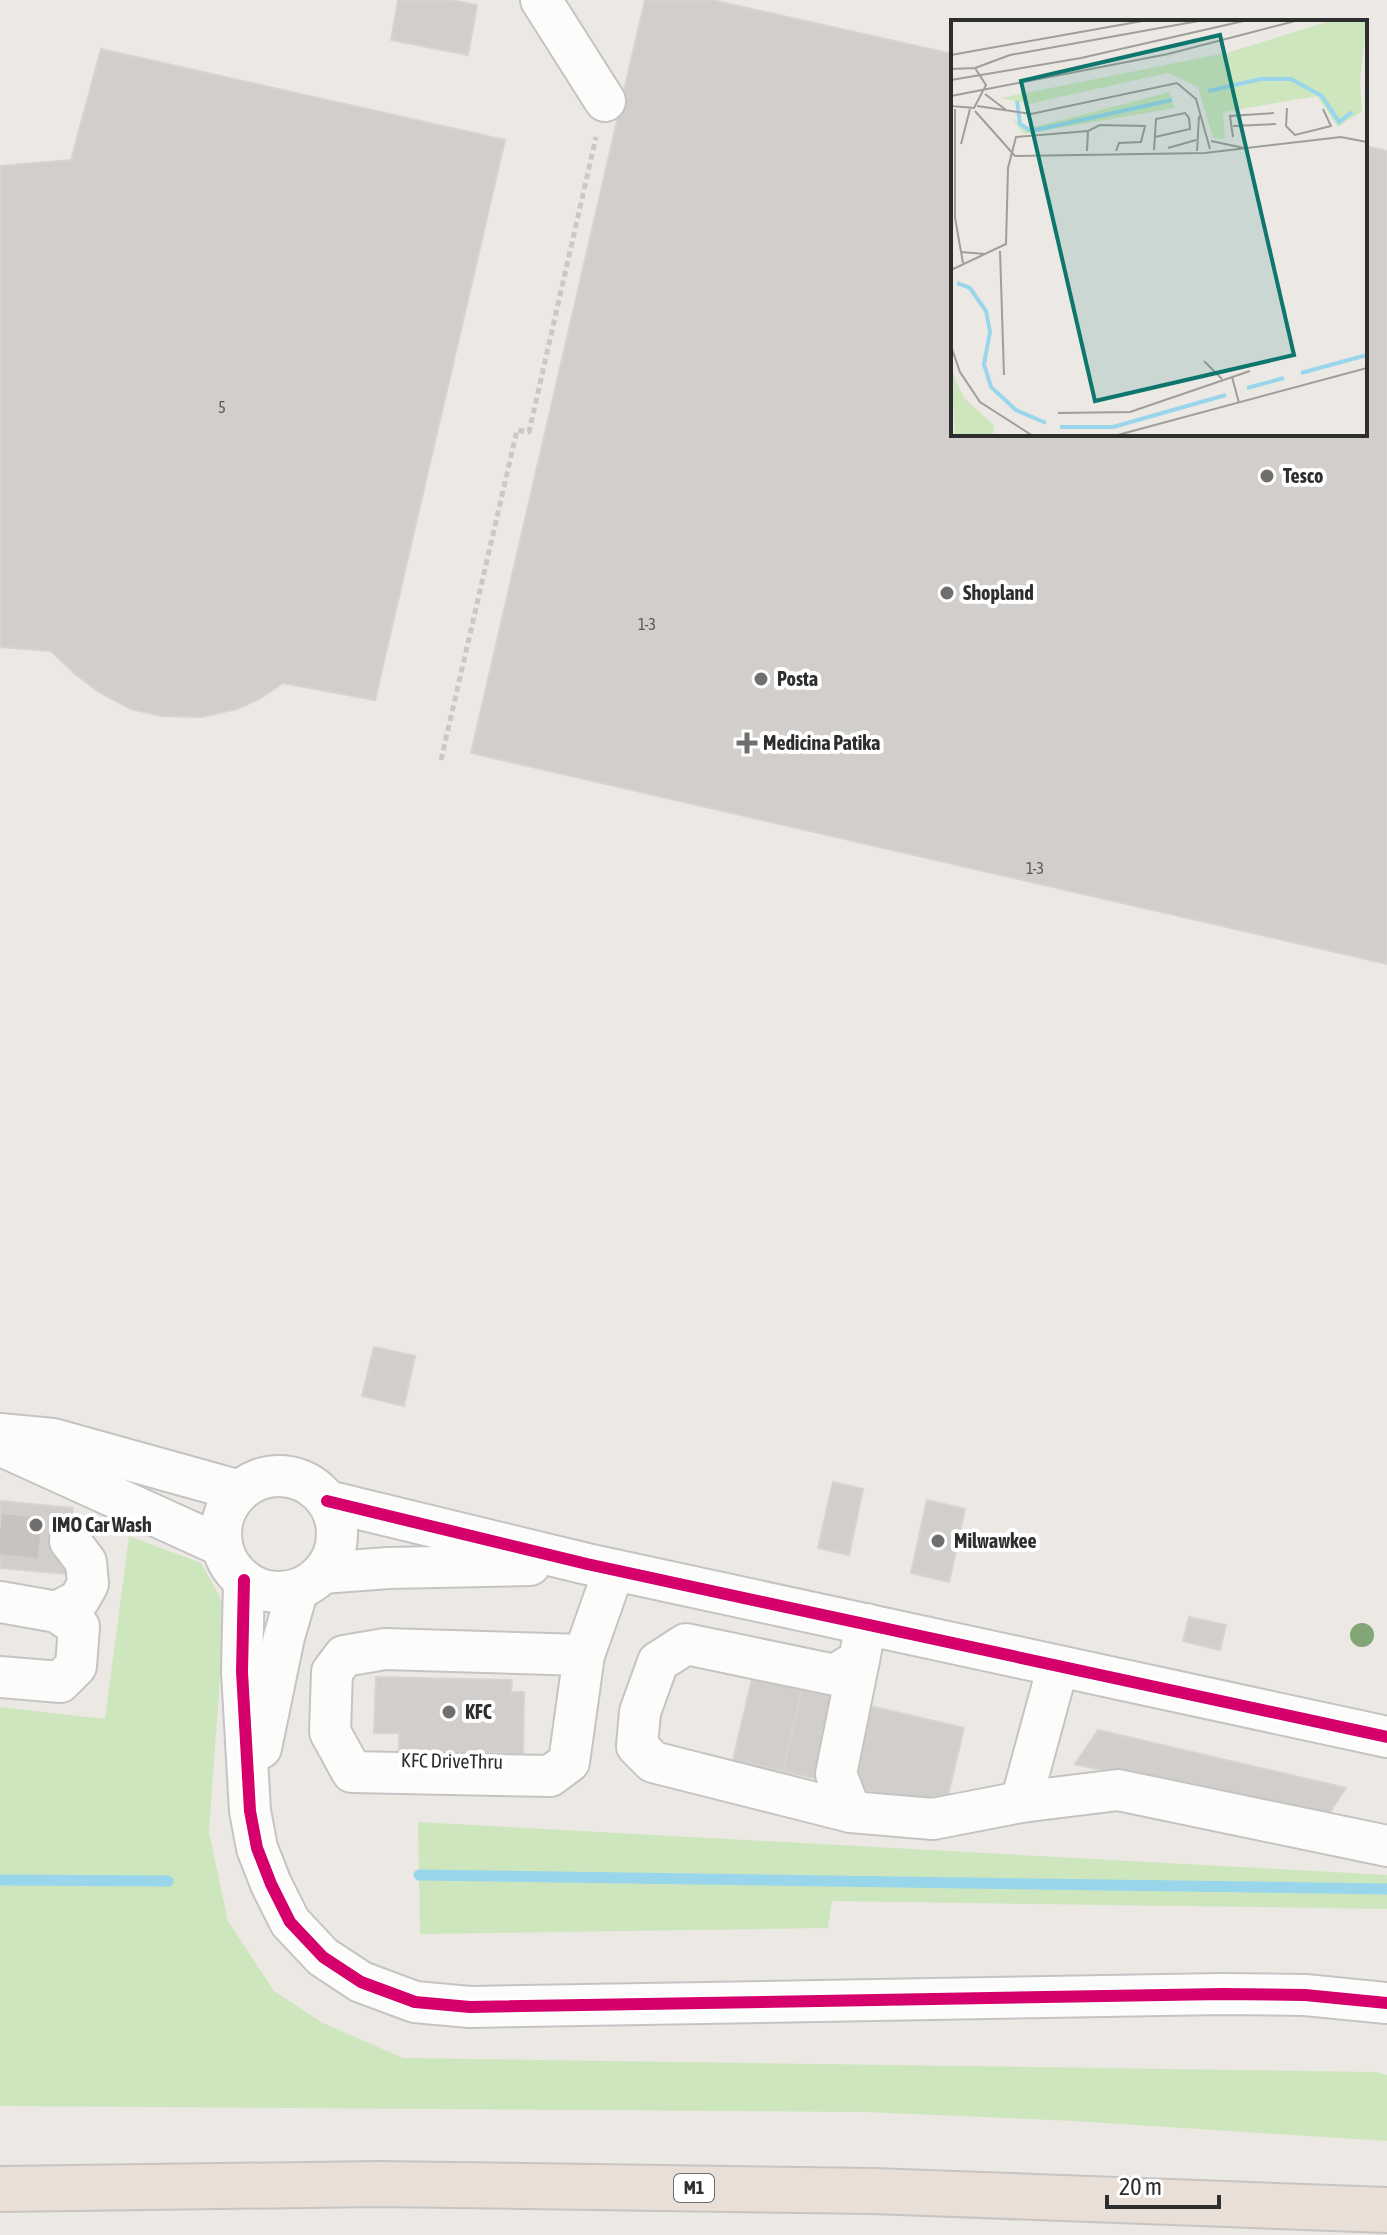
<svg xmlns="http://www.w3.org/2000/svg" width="1387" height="2235" font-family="'Asap Condensed',sans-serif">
  <rect width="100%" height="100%" fill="#ece8e4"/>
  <g fill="#cee6be">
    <polygon points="129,1536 201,1563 225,1607 209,1832 228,1921 274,1991 323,2023 403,2058 1377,2072 1387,2075 1387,2141 1074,2121 865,2112 0,2106 0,1707 105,1719"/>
    <polygon points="418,1822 1387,1875 1387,1909 832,1901 828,1928 420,1934"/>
  </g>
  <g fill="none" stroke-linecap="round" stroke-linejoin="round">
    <g stroke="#99d6ec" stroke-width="11">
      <polyline points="419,1875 1387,1889"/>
      <polyline points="0,1880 168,1881"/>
    </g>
  </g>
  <g fill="#d1cecb" stroke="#d7d4d0" stroke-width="2">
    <polygon points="398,0 451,0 477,5 468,55 391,40"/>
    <polygon points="645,0 712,0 953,54 953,434 1365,434 1365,146 1387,151 1387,964 471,753"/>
    <polygon points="101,49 505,140 375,700 283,683 259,699 237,709 201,717 162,716 131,709 99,692 75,674 51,651 0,647 0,166 71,160"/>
    <polygon points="374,1347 415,1356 404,1406 362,1396"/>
    <polygon points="833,1482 863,1489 849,1555 818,1548"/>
    <polygon points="927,1500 965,1509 949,1582 911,1573"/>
    <polygon points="0,1501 73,1508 66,1574 0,1568"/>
    <polygon points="1189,1617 1226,1625 1220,1650 1183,1641"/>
    <polygon points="376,1677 512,1680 511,1692 524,1692 523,1754 399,1751 399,1733 374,1733"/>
    <polygon points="752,1679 802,1690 783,1771 733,1760"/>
    <polygon points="802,1690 964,1728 945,1808 783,1771"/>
    <polygon points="1098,1730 1346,1788 1324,1821 1075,1764"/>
  </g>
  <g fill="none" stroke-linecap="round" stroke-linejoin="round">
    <polyline stroke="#c6c3c0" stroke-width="40" stroke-dasharray="40 20" stroke-linecap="butt" points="0,1534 70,1541"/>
    <g stroke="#c5c4c5" stroke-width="44">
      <g id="minor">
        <polyline points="541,0 605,101"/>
        <polyline points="0,1434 53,1439 240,1491"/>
        <polyline points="4,1447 222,1546"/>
        <circle cx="279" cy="1534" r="58"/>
        <polyline points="327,1501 587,1564 1387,1737"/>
        <polyline points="322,1573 388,1568 530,1565"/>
        <polyline points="244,1580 242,1672 250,1811 257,1848 271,1884 290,1922 323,1957 361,1982 415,2002 470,2007 1222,1994 1305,1995 1387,2003"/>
        <polyline points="0,1602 57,1612 79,1627 76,1666 60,1682 0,1677"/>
        <polyline points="57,1612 79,1600 88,1584 86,1562 70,1541"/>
        <polyline points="866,1624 859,1660 835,1675 686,1644 658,1662 640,1712 637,1746 653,1762 851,1812 933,1819 1021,1802 1058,1666"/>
        <polyline points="584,1655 385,1649 344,1656 332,1672 330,1732 352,1772 550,1776 569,1762 584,1655 614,1570"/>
        <polyline points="261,1748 284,1637 298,1589"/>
        <polyline points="1021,1802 1118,1790 1387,1846"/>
        <polyline points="851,1812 836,1774 859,1660"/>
      </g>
    </g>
    <g stroke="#c6c5c4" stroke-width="48">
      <polyline id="highway" points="0,2189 378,2184 873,2191 1387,2210"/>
    </g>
    <polyline stroke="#c9c9c8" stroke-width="5" stroke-dasharray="6 4" stroke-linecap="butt" points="441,760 517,430 529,432 596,137"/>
    <use href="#minor" stroke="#fcfcfb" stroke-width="40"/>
    <use href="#highway" stroke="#eadfd6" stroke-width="44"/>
    <g stroke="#fff" stroke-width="17">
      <g id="cycleway">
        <polyline points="327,1501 587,1564 1387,1737"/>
        <polyline points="244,1580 242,1672 250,1811 257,1848 271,1884 290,1922 323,1957 361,1982 415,2002 470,2007 1222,1994 1305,1995 1387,2003"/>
      </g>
    </g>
    <use href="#cycleway" stroke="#d6006c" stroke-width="12"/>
  </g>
  <circle fill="#82a575" cx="1362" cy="1635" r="12"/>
  <g fill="#706f6e" stroke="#fff" stroke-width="3">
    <circle cx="1267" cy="476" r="8"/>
    <circle cx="947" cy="593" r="8"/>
    <circle cx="761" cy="679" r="8"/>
    <path d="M743 731h8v8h8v8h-8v8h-8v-8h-8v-8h8z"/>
    <circle cx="36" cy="1525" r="8"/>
    <circle cx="938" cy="1541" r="8"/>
    <circle cx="449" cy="1712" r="8"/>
  </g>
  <g text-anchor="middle" stroke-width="8" stroke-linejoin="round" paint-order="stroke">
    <g font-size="16" fill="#585857">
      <text x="222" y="413">5</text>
      <text x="647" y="630">1-3</text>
      <text x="1035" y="874">1-3</text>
    </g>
    <rect fill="#fff" stroke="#6d6d6d" stroke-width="2" x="674" y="2174" width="40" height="28" rx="6"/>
    <g font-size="18" font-weight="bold" fill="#2e2e2e">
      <text x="694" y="2194">M1</text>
    </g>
    <g font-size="20" font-weight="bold" fill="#2e2e2e" stroke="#fff" text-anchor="start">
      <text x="1283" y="483">Tesco</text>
      <text x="963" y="600">Shopland</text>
      <text x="777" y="686">Posta</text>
      <text x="763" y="750">Medicina Patika</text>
      <text x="52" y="1532">IMO Car Wash</text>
      <text x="954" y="1548">Milwawkee</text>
      <text x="465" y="1719">KFC</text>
    </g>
    <g font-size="20" fill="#2e2e2e" stroke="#fff">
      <text transform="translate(452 1761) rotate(1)" y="7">KFC DriveThru</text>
    </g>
  </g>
  <g transform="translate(951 20)">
    <rect width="416" height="416" fill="#ece8e4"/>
    <path d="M382 0H416L409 61 411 91 387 107 366 76 272 92 274 119 262 118 247 67 217 53 77 84 50 78 279 32ZM219 72 223 88 73 114 62 100 79 108ZM0 349 13 378 44 406 41 416H4Z" fill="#cee6be"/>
    <path fill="none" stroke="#99d6ec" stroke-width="4" d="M257 71 310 59H340L371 76 388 102 401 92M66 81 69 104 80 111 221 80M6 263 19 268 35 291 39 312 33 344 40 367 65 390 95 403M350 353 416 335M296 368 333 358M109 407H162L275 375"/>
    <path fill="none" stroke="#a09e9b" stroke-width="2" d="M0 35 197 0M24 48 59 35 253 0M0 49 24 48 35 65 23 88 0 86M0 60 130 38 297 0M34 74 55 90M0 76 217 34 348 0M26 86 80 94 226 63 245 79 259 129M336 88 335 106 344 115 380 106 372 89M4 89V198L12 243M24 91 64 136M282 106 325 104M282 117 279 96 323 93M260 121 293 128M10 124 19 89M217 128 245 120M203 130 205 99 234 93 238 98 239 109 204 117M136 131 137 111 149 105 194 106 190 122 168 123 165 131M246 131 248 96M64 136 254 133 390 117 416 122M49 231 53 355M10 232 34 234M0 250 55 224 57 148 65 117 137 111M0 326 9 352 29 382 82 416M253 341 271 359M281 357 288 383M107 393 179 392 299 351M163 416 416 348"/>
    <path fill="#0f766e" fill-opacity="0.15" stroke="#0f766e" stroke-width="4" d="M269 15 343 335 144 381 70 61Z"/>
    <rect width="416" height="416" fill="none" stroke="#2e2e2e" stroke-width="4"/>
  </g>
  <path d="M1107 2195v12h112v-12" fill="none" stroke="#2e2e2e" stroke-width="4"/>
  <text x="1119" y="2195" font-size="24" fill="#2e2e2e" stroke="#ffffff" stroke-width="6" paint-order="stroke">20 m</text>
</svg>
